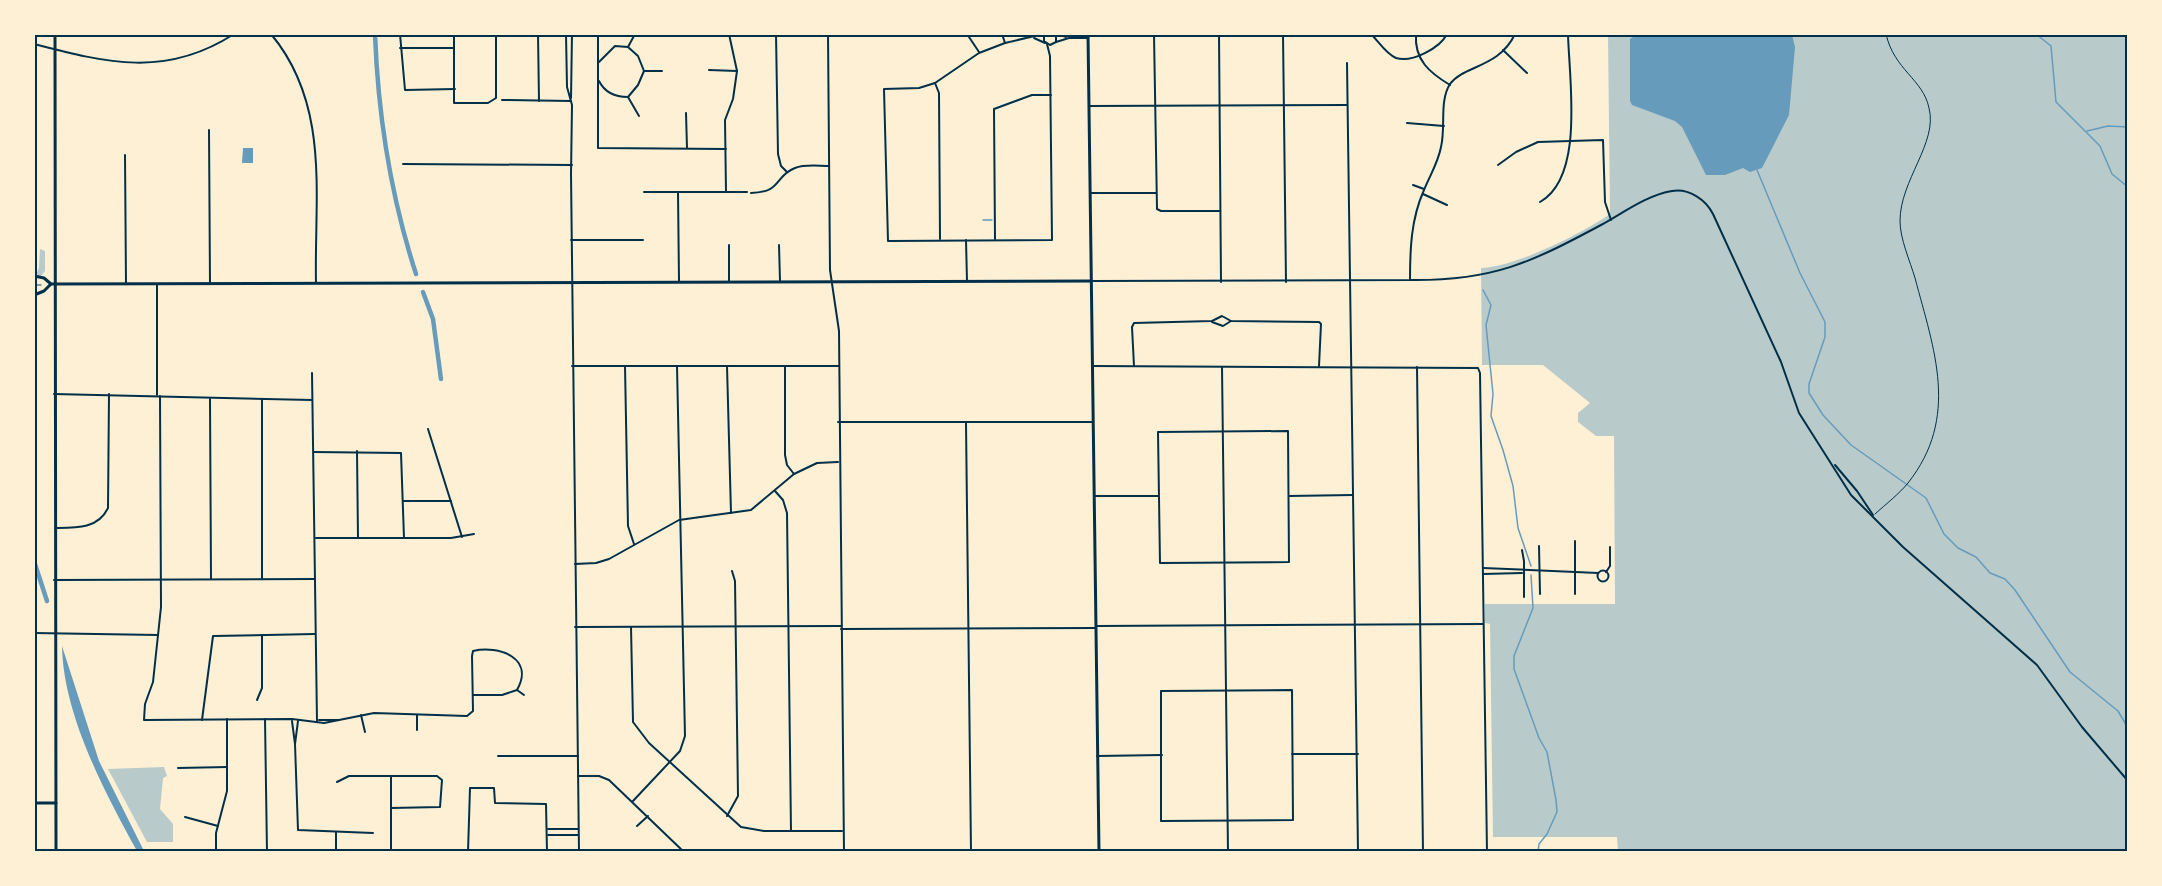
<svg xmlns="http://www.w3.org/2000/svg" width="2162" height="886" font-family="'Public Sans',sans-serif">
  <rect width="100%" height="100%" fill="#fdf0d5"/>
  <g fill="#b9caca">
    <path d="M1608 35H2127V851L1618 852 1617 837H1493L1490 624 1485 623V604H1615L1614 436H1596L1578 422V413L1590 403 1543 365H1482L1481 268C1515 267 1581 234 1610 214Z"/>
    <polygon points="40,249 45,251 45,271 40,277 35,277 39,268"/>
    <polygon points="164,767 167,776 163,778 160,809 173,824 173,842 147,842 108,769"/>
  </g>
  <g fill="#669bbc">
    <polygon points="1636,35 1792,35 1795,47 1789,115 1762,168 1750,172 1743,168 1725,175 1706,175 1682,127 1675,121 1632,105 1630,101 1630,39"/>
    <polygon points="243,148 253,148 253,163 242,163"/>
    <path d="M62 646 99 761 144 851H137C105 793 63 714 62 646Z"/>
  </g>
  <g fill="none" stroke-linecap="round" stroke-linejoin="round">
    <g stroke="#669bbc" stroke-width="1.5">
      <polyline points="2036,34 2051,46 2056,102 2100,146 2112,174 2128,187"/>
      <polyline points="2087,131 2108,126 2128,127"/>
      <polyline points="1757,170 1800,273 1825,322 1825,337 1809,384 1809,393 1823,415 1851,445 1926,498 1944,534 1958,548 1976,557 1990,573 2005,579 2015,590 2070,672 2118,711 2128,728"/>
      <polyline points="983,220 992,220"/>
      <polyline points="1483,290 1491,305 1486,325 1493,394 1491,416 1503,450 1513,486 1518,528 1531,566"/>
      <polyline points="1531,575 1533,608 1514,656 1514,669 1539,738 1547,752 1556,800 1557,812 1547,834 1539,844 1538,852"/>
    </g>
    <g stroke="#669bbc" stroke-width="4.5">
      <path d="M375 34C378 115 391 197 416 274"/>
      <polyline points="423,292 433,319 441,379"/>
      <polyline points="34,561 47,601"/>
    </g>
    <path stroke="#003049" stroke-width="1" d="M1875 514C1886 504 1899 494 1908 483 1960 417 1934 350 1915 278 1910 261 1900 239 1900 221 1900 180 1938 143 1929 108 1923 79 1894 70 1886 34"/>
    <g stroke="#003049" stroke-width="2">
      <polyline points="400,34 405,90 455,89"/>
      <polyline points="454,34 454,103 488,103 496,98 496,34"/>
      <polyline points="538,34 539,101"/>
      <polyline points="566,34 567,87 572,105 571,174 579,852"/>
      <polyline points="598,34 598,148 726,149"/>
      <polyline points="776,34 778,154 781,166 787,172"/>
      <polyline points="828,34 830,270 839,331 844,852"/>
      <polyline points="967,34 979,52"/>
      <polyline points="1002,34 1005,43"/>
      <polyline points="1043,34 1005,43 979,53 935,83 919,88 884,89 888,241 1052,240 1050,56 1047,44"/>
      <polyline points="1044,34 1044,41 1050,45 1056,42 1056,34"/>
      <polyline points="1058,34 1066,37"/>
      <polyline points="1154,34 1157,209 1161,211 1220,211"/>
      <polyline points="1219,34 1221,282"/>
      <polyline points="1283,34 1286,282"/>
      <path d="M1371 34C1379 42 1386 54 1396 58 1412 63 1440 48 1447 34"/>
      <path d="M1416 34C1414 60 1430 73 1450 85"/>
      <polyline points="1034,38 1045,43"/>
      <polyline points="1056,42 1069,38 1088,38"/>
      <polyline points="628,47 635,34"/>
      <polyline points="400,48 454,48"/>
      <polyline points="1503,50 1527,73"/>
      <polyline points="1347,63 1358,852"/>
      <polyline points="709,70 737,71"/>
      <polyline points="644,71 662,71"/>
      <path d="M599 81C605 93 615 97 628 97L638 85 644 71 638 56 628 47 615 46 599 62"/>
      <polyline points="935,83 939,93 940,239"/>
      <polyline points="628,97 639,116"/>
      <polyline points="571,98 572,34"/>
      <polyline points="502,100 571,101"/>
      <polyline points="1089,106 1347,105"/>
      <polyline points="686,113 687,148"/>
      <polyline points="1407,123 1444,126"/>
      <polyline points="209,130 210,284"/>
      <polyline points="125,155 126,284"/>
      <polyline points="403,164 572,165"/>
      <polyline points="1498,165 1516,152 1538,142 1603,140 1605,202 1611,220"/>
      <polyline points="1413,185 1424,189"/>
      <polyline points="644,192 747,192"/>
      <polyline points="678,192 679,281"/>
      <polyline points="726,192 725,120 733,99 737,71 729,34"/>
      <path d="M751 193C783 192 774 176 795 168 805 164 818 166 829 166"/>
      <polyline points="1090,193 1156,193"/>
      <polyline points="1423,194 1447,205"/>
      <path d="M1540 202C1585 177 1569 79 1568 34"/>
      <polyline points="995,239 994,109 1032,95 1051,95"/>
      <polyline points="571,240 643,240"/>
      <polyline points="966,240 967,281"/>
      <polyline points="779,245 780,281"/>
      <path d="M1410 280C1493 281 1530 263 1601 225 1623 213 1647 195 1672 191 1689 188 1706 200 1713 214L1781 362 1799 413 1851 495 1903 547 2037 665 2082 727 2128 781"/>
      <polyline points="729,281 729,245"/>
      <polyline points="157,284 157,395"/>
      <polyline points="1212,322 1223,326 1231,321"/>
      <polyline points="572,366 839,366"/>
      <polyline points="625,366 628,526 634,544"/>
      <polyline points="727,366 731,513"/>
      <polyline points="785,366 785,455 787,465 794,474"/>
      <polyline points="1092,366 1478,368 1480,373 1487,852"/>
      <polyline points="1134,366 1132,327 1134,323 1212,321 1222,316 1231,321 1319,322 1321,324 1319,366"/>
      <polyline points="1222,367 1228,852"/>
      <polyline points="1417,367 1423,852"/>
      <polyline points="312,373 317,721"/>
      <polyline points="54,394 312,400"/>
      <path d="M160 396 161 607 153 682 145 704 144 720 292 719 324 723 374 713 467 716 473 711 472 656 473 651C499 645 535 658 517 690"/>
      <polyline points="210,399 211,579"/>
      <polyline points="262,399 262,579"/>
      <polyline points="838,422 1093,422"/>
      <polyline points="966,423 971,852"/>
      <polyline points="428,429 462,537"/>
      <polygon points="1288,431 1289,562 1160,563 1158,432"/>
      <polyline points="357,451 358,538"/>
      <polyline points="314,452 401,453 404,538"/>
      <polyline points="1835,465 1857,491 1873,515"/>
      <polyline points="775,491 783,500 787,513 791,831"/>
      <polyline points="1094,496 1158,496"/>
      <polyline points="1289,496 1353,495"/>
      <polyline points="403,501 451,501"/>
      <path d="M55 528C76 528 98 529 108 508L109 394"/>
      <polyline points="316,538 451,538 474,534"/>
      <polyline points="1575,541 1575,594"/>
      <polyline points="1539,546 1540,594"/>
      <polyline points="1522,550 1524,561 1524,597"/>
      <polyline points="575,564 596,563 609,559 679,520 751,510 794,474 817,463 838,462"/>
      <polyline points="1483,568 1598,573"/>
      <circle cx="1603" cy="576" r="5.5"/>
      <polyline points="1606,572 1610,566 1610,547"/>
      <polyline points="1483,574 1522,573"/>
      <polyline points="54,580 315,579"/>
      <polyline points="1096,626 1483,624"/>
      <polyline points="575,627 841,626"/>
      <polyline points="631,627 633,722 649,743 741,827 764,831 842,831"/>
      <polyline points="841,629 1096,628"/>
      <polyline points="34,633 158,635"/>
      <polyline points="517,690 524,695"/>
      <polygon points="1292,690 1293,820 1161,821 1161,691"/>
      <polyline points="473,695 502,695 517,690"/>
      <polyline points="257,700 262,688 262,635"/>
      <polyline points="361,715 365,732"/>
      <polyline points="265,719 267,852"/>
      <polyline points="202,720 213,636 315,634"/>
      <polyline points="319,720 339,720"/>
      <polyline points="292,721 295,744"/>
      <polyline points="298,721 295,744 298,830 373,833"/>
      <polyline points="417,730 417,715"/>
      <polyline points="1292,754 1358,754"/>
      <polyline points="498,756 578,756"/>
      <polyline points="1097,756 1162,755"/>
      <polyline points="178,768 227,767"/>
      <polyline points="391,776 391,852"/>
      <polyline points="578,776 599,776 609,780 684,852"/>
      <polyline points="337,782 349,776 437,776 442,780 440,807 391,808"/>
      <polyline points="633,801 680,751 685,736 677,366"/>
      <polyline points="727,816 738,796 735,581 732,571"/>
      <polyline points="185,817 218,826"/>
      <polyline points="637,826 648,816"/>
      <polyline points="548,829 578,829"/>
      <polyline points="548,835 578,835"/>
      <polyline points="216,852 216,833 227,791 227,719"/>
      <polyline points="336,852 336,832"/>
      <polyline points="468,852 470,788 494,788 495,803 546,804 547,852"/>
    </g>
    <g stroke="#003049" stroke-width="2">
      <path d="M271 34C331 106 314 197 316 283"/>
      <path d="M34 44C107 63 166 78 234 34"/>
      <path d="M1091 281 1410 280C1410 249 1411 219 1424 190 1430 175 1438 163 1441 147 1446 127 1439 101 1450 84 1464 65 1499 68 1515 34"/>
    </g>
    <g stroke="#003049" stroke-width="3">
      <polyline points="1088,34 1099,852"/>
      <polyline points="34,276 44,278 51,284 1091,281"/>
      <polyline points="34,295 44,291 51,284"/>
      <polyline points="34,803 56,803"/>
    </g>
    <polyline stroke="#003049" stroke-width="3" points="55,34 56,852"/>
    <polyline stroke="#657d81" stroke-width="1.5" points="34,285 41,285"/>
  </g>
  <rect width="2162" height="886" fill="none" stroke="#fdf0d5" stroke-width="72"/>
  <rect x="36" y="36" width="2090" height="814" fill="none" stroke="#003049" stroke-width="2"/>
</svg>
